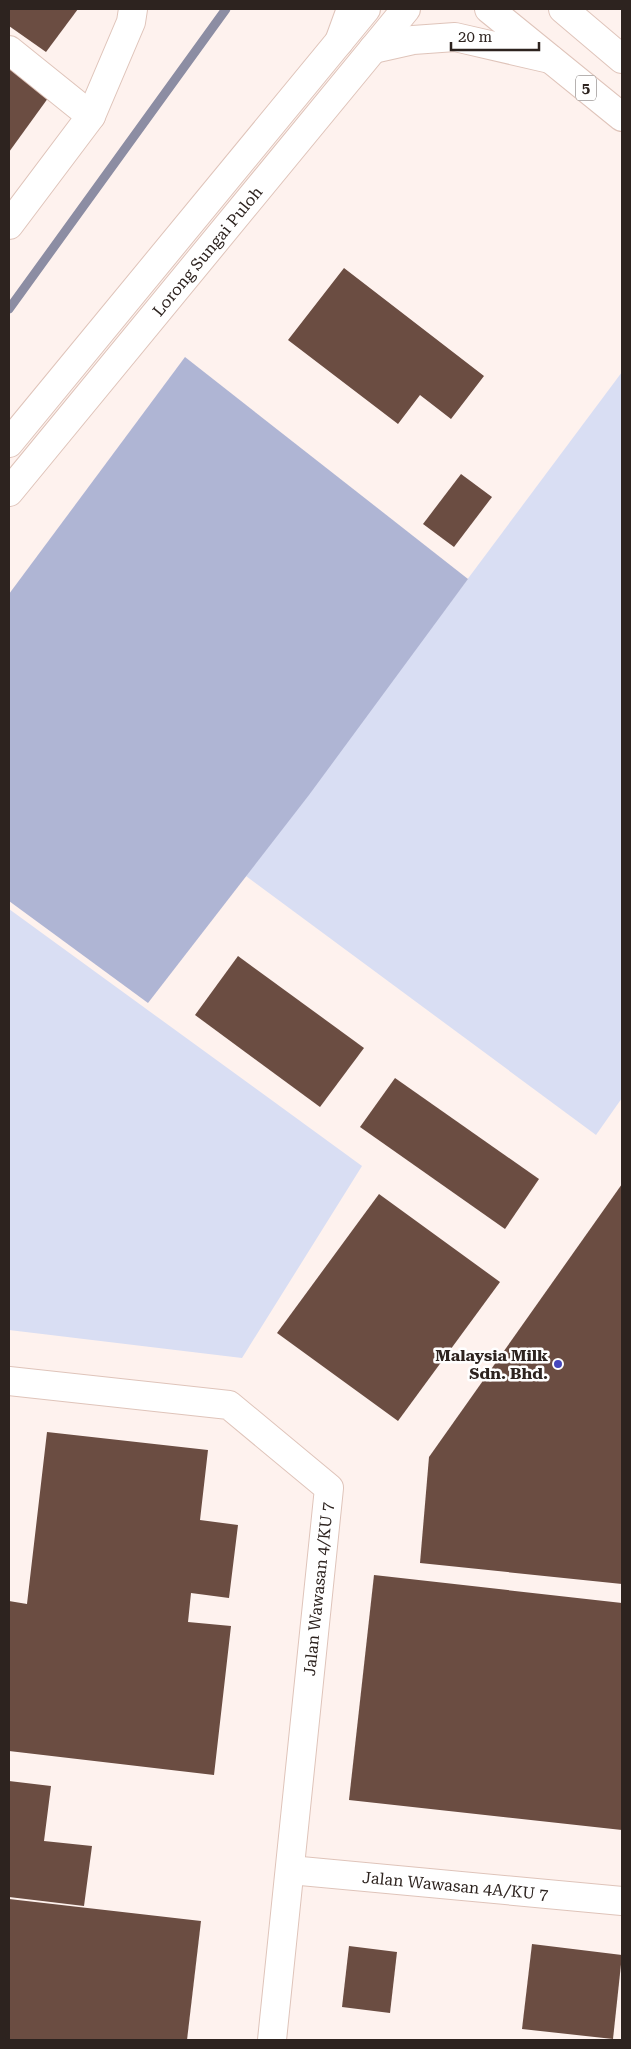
<svg xmlns="http://www.w3.org/2000/svg" width="631" height="2049" font-family="'Roboto Serif',serif">
  <rect width="100%" height="100%" fill="#fef2ee"/>
  <g fill="#d9def3">
    <polygon points="622,372 622,1098 596,1135 246,876"/>
    <polygon points="9,909 362,1166 242,1358 9,1330"/>
  </g>
  <polygon fill="#afb5d4" points="185,357 468,579 309,795 148,1003 9,901 9,594"/>
  <g fill="none" stroke-linecap="round" stroke-linejoin="round">
    <polyline stroke="#8c8da3" stroke-width="9" points="9,309 226,9"/>
  </g>
  <g fill="#6b4d42">
    <polygon points="9,9 78,9 46,52 9,26"/>
    <polygon points="9,64 51,94 9,152"/>
    <polygon points="344,268 484,376 451,419 420,395 398,424 288,340"/>
    <polygon points="461,474 492,497 454,547 423,524"/>
    <polygon points="238,956 364,1048 320,1107 195,1015"/>
    <polygon points="395,1078 539,1179 505,1229 360,1127"/>
    <polygon points="622,1184 622,1584 420,1563 429,1457"/>
    <polygon points="379,1194 500,1282 398,1421 277,1333"/>
    <polygon points="47,1432 208,1450 200,1520 238,1525 229,1598 191,1593 188,1622 231,1626 214,1775 9,1751 9,1601 27,1604"/>
    <polygon points="374,1575 622,1603 622,1830 349,1800"/>
    <polygon points="9,1781 51,1786 44,1841 92,1846 84,1906 9,1897"/>
    <polygon points="9,1899 201,1921 187,2040 9,2040"/>
    <polygon points="532,1944 622,1955 613,2039 522,2029"/>
    <polygon points="349,1946 397,1952 390,2013 342,2007"/>
  </g>
  <g fill="none" stroke-linecap="round" stroke-linejoin="round">
    <g stroke="#dfc4ba" stroke-width="30">
      <g id="minor">
        <polyline points="9,50 91,116"/>
        <polyline points="9,225 91,116 131,22 133,9"/>
        <polyline points="9,443 366,9"/>
        <path id="s1" d="M9 492 406 9"/>
        <polyline points="9,1381 229,1405 329,1488 272,2040"/>
        <path id="s2" d="M290 1870 622 1901"/>
      </g>
    </g>
    <g stroke="#dfc4ba" stroke-width="30">
      <g id="highway">
        <polyline points="489,9 622,117"/>
        <polyline points="563,9 622,59"/>
        <polyline points="339,42 351,9"/>
        <polyline points="373,49 413,40 455,37 550,59"/>
      </g>
    </g>
    <use href="#minor" stroke="#fff" stroke-width="28"/>
    <use href="#highway" stroke="#fff" stroke-width="28"/>
  </g>
  <circle fill="#4547bd" stroke="#fff" stroke-width="2" cx="558" cy="1364" r="5"/>
  <g text-anchor="middle" stroke-width="5" stroke-linejoin="round" paint-order="stroke">
    <rect fill="#fff" stroke="#6c6562" stroke-width="1" x="576" y="75.5" width="20" height="25" rx="4"/>
    <g font-size="15" font-weight="bold" fill="#2d231f">
      <text x="586" y="93">5</text>
    </g>
    <g font-size="16" fill="#2d231f" stroke="#fff">
      <text dy="6" stroke="none"><textPath href="#s1" startOffset="312">Lorong Sungai Puloh</textPath></text>
      <text transform="translate(318 1589) rotate(-84)" y="6">Jalan Wawasan 4/KU 7</text>
      <text dy="6" stroke="none"><textPath href="#s2" startOffset="166">Jalan Wawasan 4A/KU 7</textPath></text>
    </g>
    <g font-size="16" font-weight="bold" fill="#2d231f" stroke="#fff" text-anchor="end">
      <text x="548" y="1361">Malaysia Milk<tspan x="548" dy="18">Sdn. Bhd.</tspan></text>
    </g>
  </g>
  <rect width="631" height="2049" fill="none" stroke="#2d231f" stroke-width="20"/>
  <path d="M451 42v8h88v-8" fill="none" stroke="#2d231f" stroke-width="2.5"/>
  <text x="458" y="42" font-size="15" fill="#2d231f" stroke="#ffffff" stroke-width="4" paint-order="stroke">20 m</text>
</svg>
